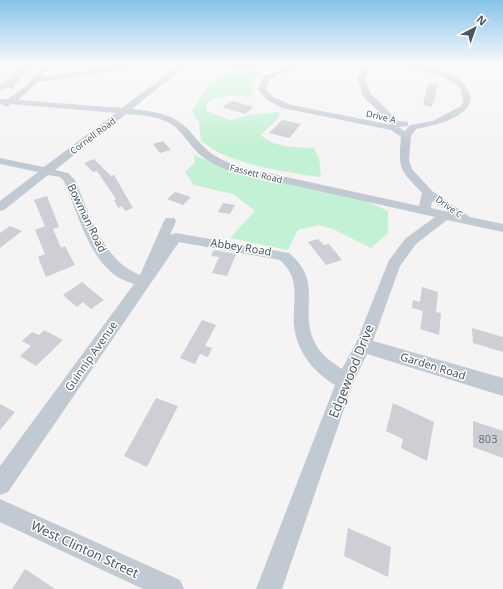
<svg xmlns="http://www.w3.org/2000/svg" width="503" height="589" font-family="'Noto Sans',sans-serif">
  <rect width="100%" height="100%" fill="#f5f3f3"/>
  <g fill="#c3f1d5">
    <path d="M245 64 268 70 257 76 251 84 252 97 232 95 212 98 206 105 207 111 230 120 249 115 278 112 279 117 261 135C274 148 295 147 314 148L319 158 321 177C290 173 251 167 222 154 215 151 208 145 201 141L199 122 192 112 209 83 224 76 231 65Z"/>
    <polygon points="194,155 232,171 364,200 388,211 388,233 371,248 333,229 318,225 298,230 288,250 230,238 255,211 233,194 194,185 185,172 195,162"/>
  </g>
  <g fill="#cdcfd5">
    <polygon points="22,64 34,64 12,89 9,87 0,91 0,87 15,70 18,70"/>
    <polygon points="428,83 438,84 435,98 431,107 423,105"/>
    <polygon points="232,101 254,107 245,114 222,107"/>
    <polygon points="282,120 301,124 289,138 269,133"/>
    <polygon points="163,141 171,150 160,153 153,144"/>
    <polygon points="94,159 111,176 114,175 133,208 125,211 122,206 118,208 114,200 116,199 97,171 93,172 84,163"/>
    <polygon points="175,192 191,197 183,205 167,199"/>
    <polygon points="47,196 59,227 53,229 61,248 65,246 75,265 46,277 38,257 45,254 35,230 45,226 34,200"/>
    <polygon points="223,203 235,205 230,214 218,212"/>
    <polygon points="10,226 22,231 0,248 0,233"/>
    <polygon points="318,239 324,245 329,244 342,260 326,265 308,242"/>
    <polygon points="214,250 236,254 227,276 212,273 219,257 211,256"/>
    <polygon points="82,282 104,300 91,309 83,302 77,307 63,295"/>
    <polygon points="422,287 438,292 436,312 441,313 439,335 420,329 423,311 412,308 413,300 420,302"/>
    <polygon points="202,320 216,325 205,346 212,348 208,357 200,354 195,364 180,358"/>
    <polygon points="472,328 503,337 503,352 473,343"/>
    <polygon points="44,330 63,340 36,366 20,356 31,346 22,341 32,332 39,335"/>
    <polygon points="156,398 178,406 147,467 124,456"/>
    <polygon points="393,403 434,422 427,461 401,448 403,439 386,431"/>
    <polygon points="0,404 15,412 0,430"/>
    <polygon points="473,421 503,431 503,458 473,447"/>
    <polygon points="348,528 391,547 388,577 344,556"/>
    <polygon points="25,569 55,589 12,589"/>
  </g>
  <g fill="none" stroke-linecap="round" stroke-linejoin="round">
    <g fill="#c1cad2" fill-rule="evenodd">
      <path d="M44 64H50L42 77 134 64H149L146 66 38 82 18 100 122 108 181 64H188L132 109C147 111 163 112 176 120 188 126 195 139 205 148 214 157 225 161 236 166L419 206 422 193C400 169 398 171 401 137L391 130 282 108 267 100 258 89 264 76 294 64H302L270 79 266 89 273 97 291 105 392 125 363 96 357 78 364 64H370L365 78 370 93 398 121 408 122V126L398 127 405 131 410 125 433 121 461 106 463 101 461 89C439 69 410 69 382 66L379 64C403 64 429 63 451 74 461 79 468 85 470 96 474 117 432 126 416 129L411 136 409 160 412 169 432 191 470 217 503 224V232L447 220 416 244 400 266 373 341 503 378V396L367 354 353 383 282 589H256L335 385C313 372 297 351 294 326 292 300 302 280 280 260L179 242 8 492 0 495V466L134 284C126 281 117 278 110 271 87 251 76 209 64 181L60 177 48 175 4 210 0 211V201L38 172 0 164V158L44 167 116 113 11 104 6 107 0 103V99H8L27 85ZM126 114C141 115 158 116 171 124 182 131 188 143 197 152 206 161 218 166 229 171L435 217 406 238 389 260 356 343 342 369C331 362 319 353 314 341 299 308 324 282 289 253L176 233 170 235 176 221 174 218H166L164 221 140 275C102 260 90 214 75 180L68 173 55 170ZM432 201 448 212 431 208Z"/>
      <polygon points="0,499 180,580 184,589 143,589 0,522"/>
    </g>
  </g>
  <linearGradient id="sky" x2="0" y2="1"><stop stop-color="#85c3ea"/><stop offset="0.44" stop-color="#fafafa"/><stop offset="1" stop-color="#fafafa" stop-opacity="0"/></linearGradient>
  <rect width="503" height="146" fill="url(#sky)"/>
  <g text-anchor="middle" stroke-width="3" stroke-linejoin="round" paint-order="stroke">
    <g font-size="9" fill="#4a5661" stroke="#fff">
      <text transform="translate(381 117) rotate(13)" y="3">Drive A</text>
      <text transform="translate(93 136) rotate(-37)" y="3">Cornell Road</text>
      <text transform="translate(256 174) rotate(14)" y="3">Fassett Road</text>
      <text transform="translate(449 207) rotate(35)" y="3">Drive C</text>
    </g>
    <g font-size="11" fill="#4a5661" stroke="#fff">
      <text transform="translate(87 218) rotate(64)" y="4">Bowman Road</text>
      <text transform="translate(241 247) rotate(9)" y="4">Abbey Road</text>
      <text transform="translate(91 356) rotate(-55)" y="4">Guinnip Avenue</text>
      <text transform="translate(433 366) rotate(17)" y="4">Garden Road</text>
    </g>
    <g font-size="11" fill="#6b747e">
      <text x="488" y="443">803</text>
    </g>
    <g font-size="13" fill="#4a5661" stroke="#fff">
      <text transform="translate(351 371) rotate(-68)" y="5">Edgewood Drive</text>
      <text transform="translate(85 549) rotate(25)" y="5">West Clinton Street</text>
    </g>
  </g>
  <g transform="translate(475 28) rotate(41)" stroke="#ffffff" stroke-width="3" paint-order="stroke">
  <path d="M0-3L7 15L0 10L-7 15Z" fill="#4a5661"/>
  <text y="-6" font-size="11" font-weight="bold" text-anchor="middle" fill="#4a5661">N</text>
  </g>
</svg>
